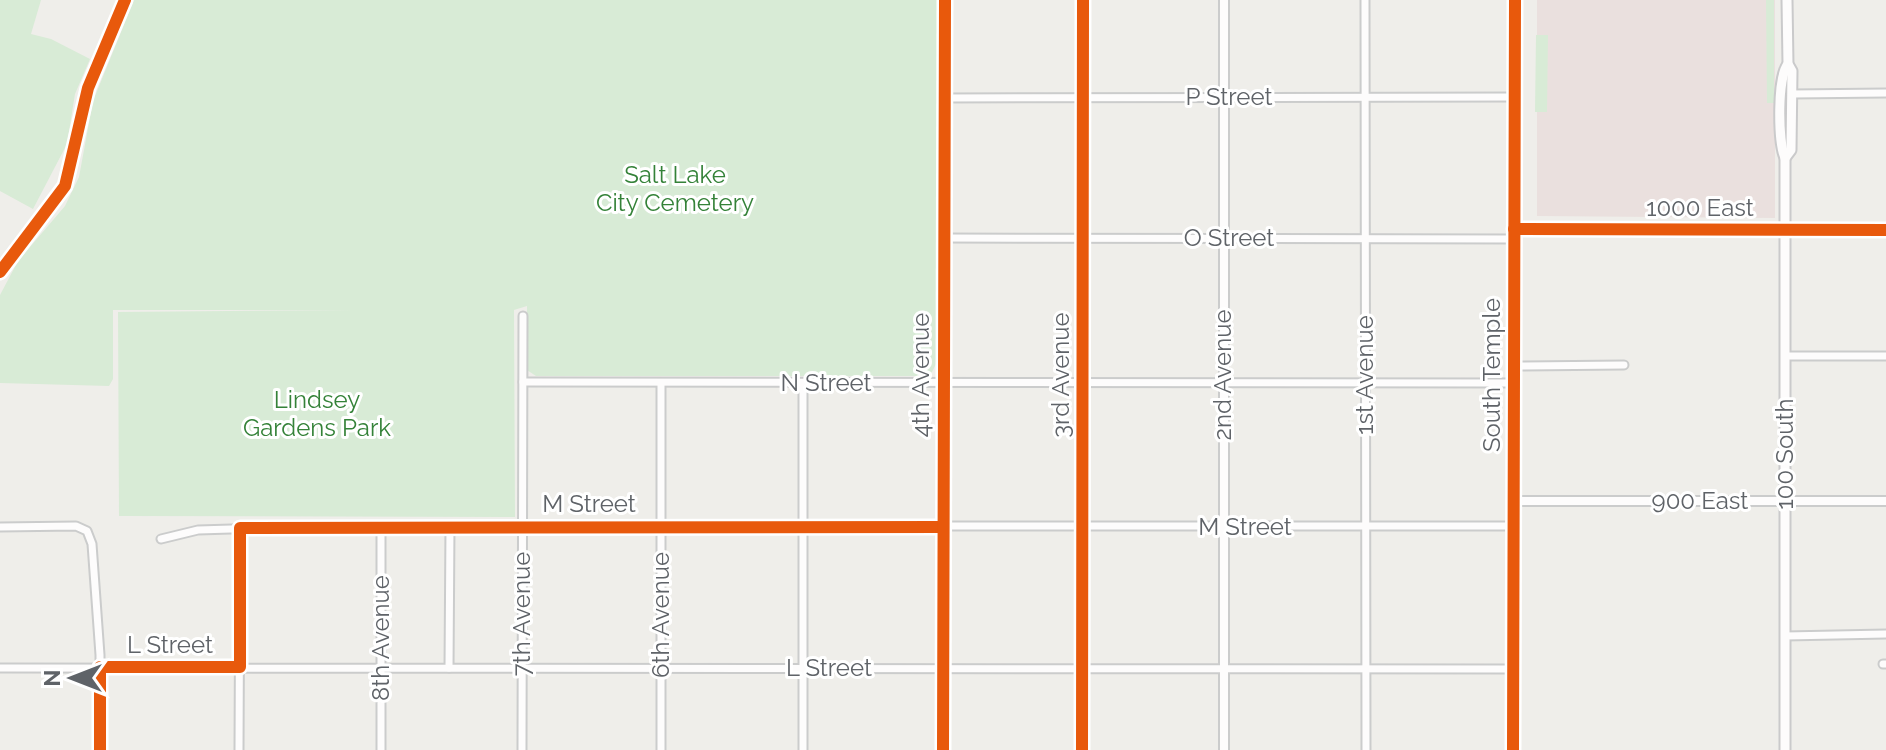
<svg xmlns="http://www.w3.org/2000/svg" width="1886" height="750" font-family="Raleway,sans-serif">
  <rect width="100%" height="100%" fill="#efeeea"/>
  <polygon fill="#eae0de" points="1537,0 1775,0 1775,218 1537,216"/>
  <g fill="#d8ebd6">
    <polygon points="0,0 41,0 31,34 51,39 90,59 75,94 67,144 33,209 0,191"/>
    <polygon points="134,0 937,0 938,360 931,374 924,376 536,376 527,370 527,306 514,310 515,517 119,516 118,312 355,310 113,310 113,379 109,386 0,383 0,295 18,261 65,206 79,177 93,101"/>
    <polygon points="1766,0 1774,0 1774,103 1767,103"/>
    <polygon points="1536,35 1548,35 1547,112 1535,112"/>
  </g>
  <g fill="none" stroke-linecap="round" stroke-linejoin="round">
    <g stroke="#cbcccc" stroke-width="11">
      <g id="minor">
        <polyline points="1365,0 1366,750"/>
        <polyline points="1792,94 1886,93"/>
        <polyline points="944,98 1515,97"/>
        <polyline points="1514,229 1886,230"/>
        <polyline points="944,238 1514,239"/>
        <polyline points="1785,356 1886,356"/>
        <polyline points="1514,366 1624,365"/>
        <polyline points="523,382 1514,383"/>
        <polyline points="0,527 76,526 87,531 92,544 100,655 100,750"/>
        <polyline points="161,539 198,530 322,526 1514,526"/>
        <polyline points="1785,636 1886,634"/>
        <polyline points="1883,664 1886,664"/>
        <polyline points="0,668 1514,669"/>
        <polyline points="449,668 450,526"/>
        <polyline points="239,750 240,528"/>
        <polyline points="381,750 381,527"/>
        <polyline points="522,750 523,316"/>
        <polyline points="661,750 661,383"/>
        <polyline points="803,750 803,383"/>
        <polyline points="943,750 945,0"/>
      </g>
    </g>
    <g stroke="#cbcccc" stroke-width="12">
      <g id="tertiary">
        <polyline points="0,272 65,186 88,88 125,0"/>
        <polyline points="1514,501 1886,501"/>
        <polyline points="1082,750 1083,0"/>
        <polyline points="1224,750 1224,0"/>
      </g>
    </g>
    <g stroke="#cacacb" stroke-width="13">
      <g id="secondary">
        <polyline points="1785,158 1791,150 1792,71 1788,64 1787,0"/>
        <polyline points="1513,750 1515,0"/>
        <path d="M1785 750V158C1778 142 1777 77 1788 64"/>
      </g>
    </g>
    <use href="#minor" stroke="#fdfcfc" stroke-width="7"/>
    <use href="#tertiary" stroke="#fdfcfc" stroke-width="8"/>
    <use href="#secondary" stroke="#fdfcfc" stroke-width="9"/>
    <g stroke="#fff" stroke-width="17">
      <g id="cycleway">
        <polyline points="1514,229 1886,230"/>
        <polyline points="0,272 65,186 88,88 125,0"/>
        <polyline points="100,750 100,667 240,667 240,528 943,527"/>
        <polyline points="943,750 945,0"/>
        <polyline points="1082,750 1083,0"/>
        <polyline points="1513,750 1515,0"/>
      </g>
    </g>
    <use href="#cycleway" stroke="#e8590c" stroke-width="12"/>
  </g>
  <g text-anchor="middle" stroke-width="6" stroke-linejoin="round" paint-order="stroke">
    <g font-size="24" fill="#5f6368" stroke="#fff">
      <text x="1229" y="105">P Street</text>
      <text x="1700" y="216">1000 East</text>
      <text x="1229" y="246">O Street</text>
      <text transform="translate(921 375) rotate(-90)" y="8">4th Avenue</text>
      <text transform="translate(1061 375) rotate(-90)" y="8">3rd Avenue</text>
      <text transform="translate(1223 375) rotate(-90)" y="8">2nd Avenue</text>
      <text transform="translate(1365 375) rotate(-90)" y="8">1st Avenue</text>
      <text transform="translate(1492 375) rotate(-90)" y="8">South Temple</text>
      <text x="826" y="391">N Street</text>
      <text transform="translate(1785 454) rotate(-90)" y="8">100 South</text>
      <text x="1700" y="509">900 East</text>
      <text x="589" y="512">M Street</text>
      <text x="1245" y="535">M Street</text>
      <text transform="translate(522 614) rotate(-90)" y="8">7th Avenue</text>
      <text transform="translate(661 615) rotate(-90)" y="8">6th Avenue</text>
      <text transform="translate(381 638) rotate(-90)" y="8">8th Avenue</text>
      <text x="170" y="653">L Street</text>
      <text x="829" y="676">L Street</text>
    </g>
    <g font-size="24" fill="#348238" stroke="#fff">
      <text x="675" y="183">Salt Lake<tspan x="675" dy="28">City Cemetery</tspan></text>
      <text x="317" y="408">Lindsey<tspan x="317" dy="28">Gardens Park</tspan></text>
    </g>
  </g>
  <g transform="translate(72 678) rotate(270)" stroke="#ffffff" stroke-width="6" paint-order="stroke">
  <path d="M0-6L14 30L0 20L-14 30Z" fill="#5f6368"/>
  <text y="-12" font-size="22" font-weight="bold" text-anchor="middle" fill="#5f6368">N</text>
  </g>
</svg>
